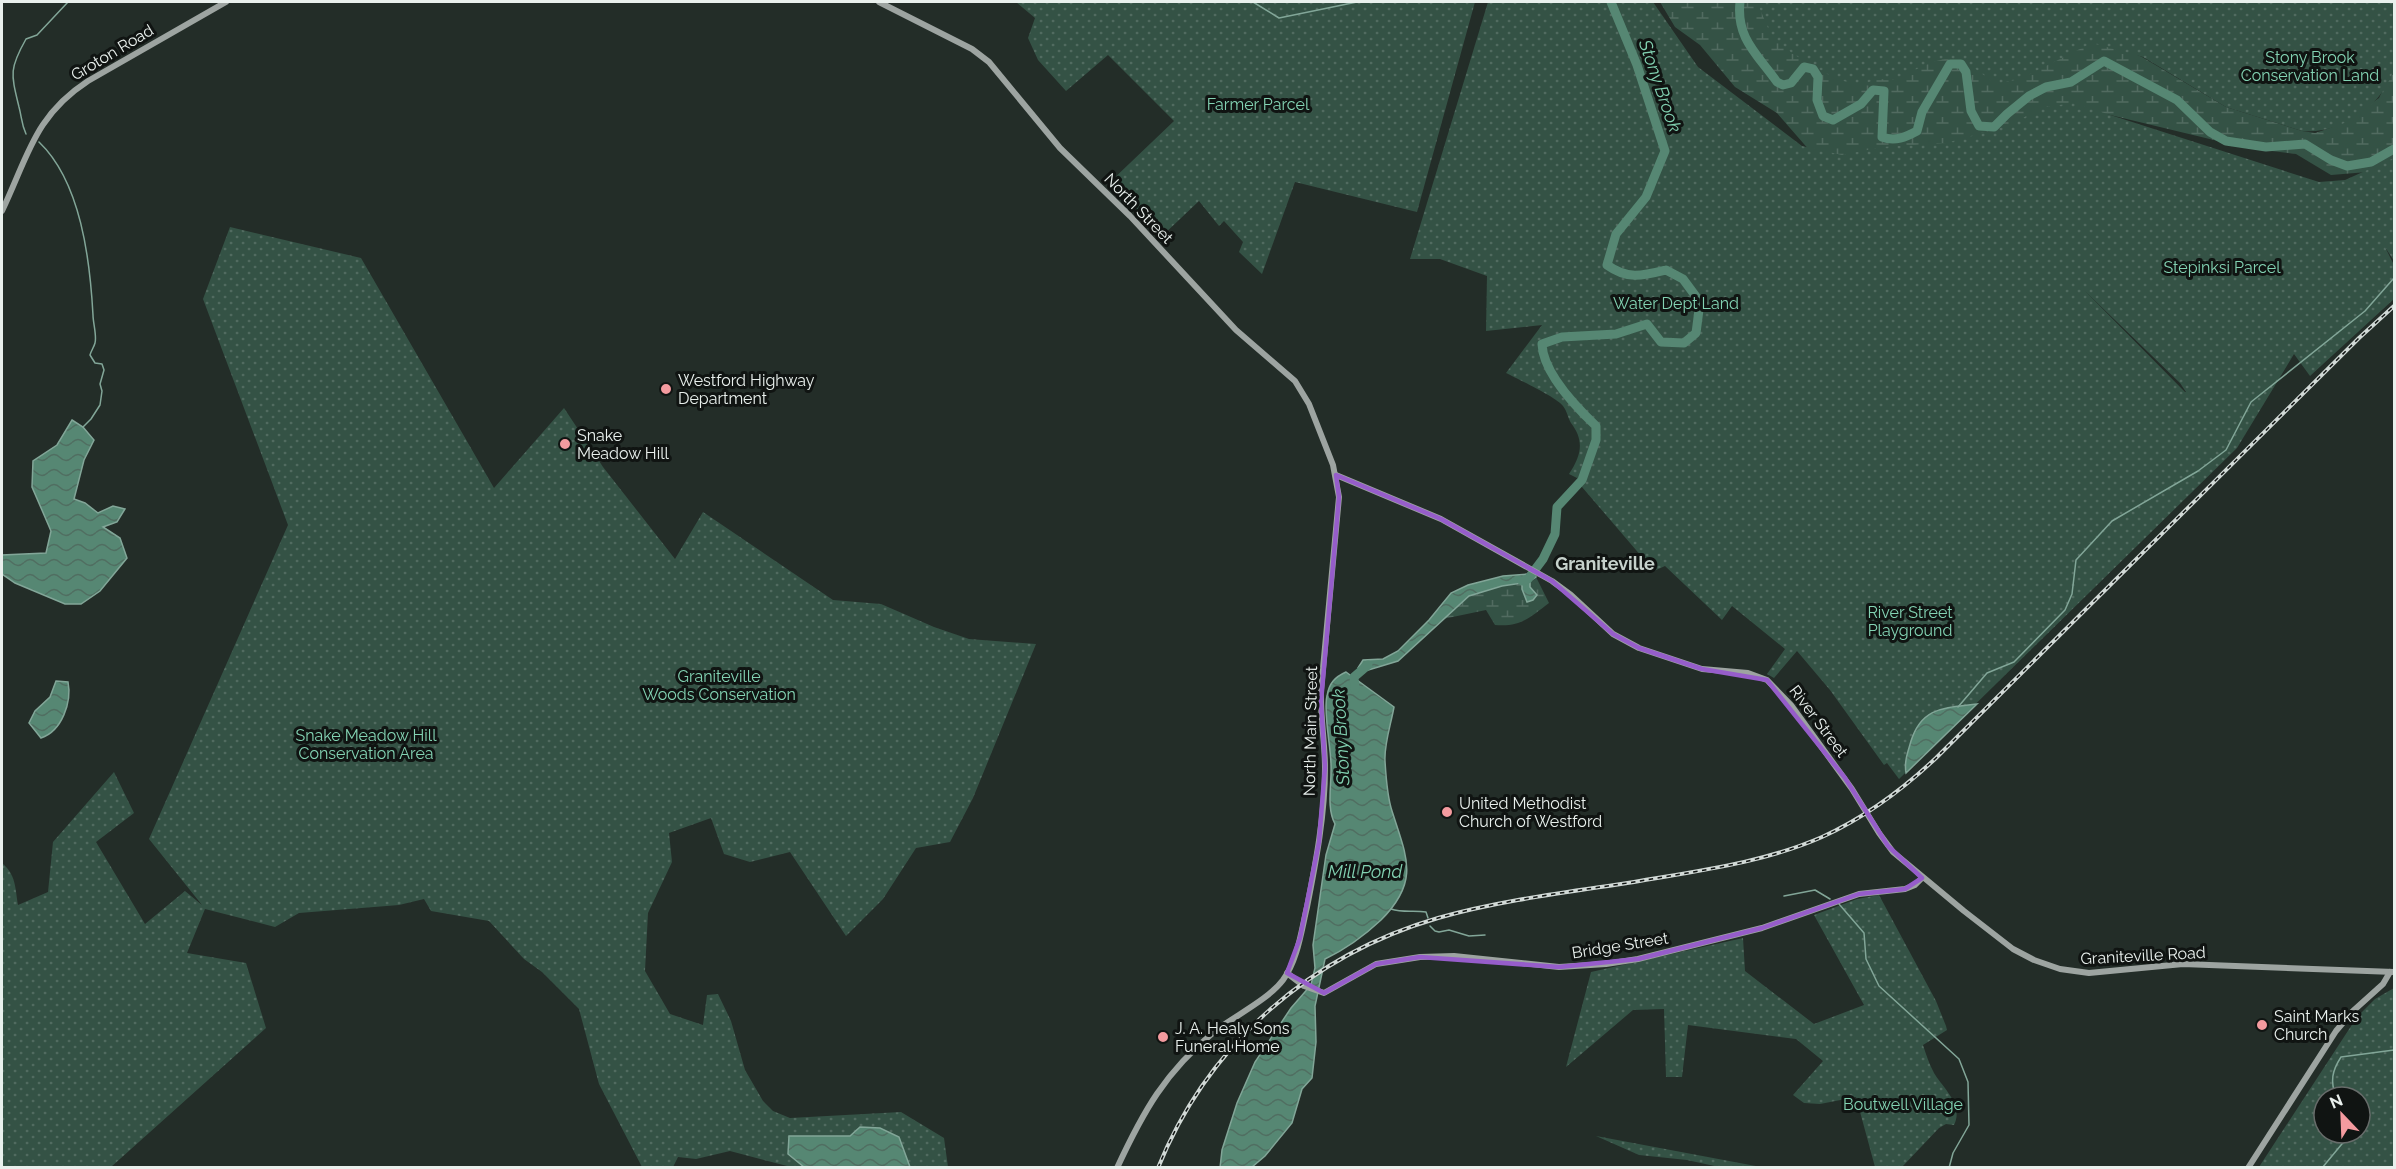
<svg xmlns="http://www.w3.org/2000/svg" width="2396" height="1169" font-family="Raleway,sans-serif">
  <defs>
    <pattern id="wetland-marsh" width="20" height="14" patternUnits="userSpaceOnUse" patternTransform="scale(1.5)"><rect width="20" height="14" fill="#345245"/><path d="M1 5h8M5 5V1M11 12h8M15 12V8" fill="none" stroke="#516b60"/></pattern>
    <pattern id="park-dots" width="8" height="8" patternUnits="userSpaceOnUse" patternTransform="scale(1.5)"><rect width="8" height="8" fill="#345245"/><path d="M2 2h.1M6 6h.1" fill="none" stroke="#516b60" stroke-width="1.8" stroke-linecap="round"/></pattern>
    <pattern id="water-waves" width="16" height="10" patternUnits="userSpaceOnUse" patternTransform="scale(1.5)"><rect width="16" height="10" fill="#568773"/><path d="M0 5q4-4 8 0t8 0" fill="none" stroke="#506e61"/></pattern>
  </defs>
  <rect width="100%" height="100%" fill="#232d28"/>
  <g fill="url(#wetland-marsh)">
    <polygon points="1660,2 2016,2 2142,57 2226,107 2302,131 2315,133 2330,128 2344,122 2379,98 2394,67 2394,159 2367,172 2331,175 2296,154 2247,148 2106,114 2018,157 1817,159 1777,113 1735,87 1700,45 1675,27"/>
    <path d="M1536 577 1549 603C1529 618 1521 627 1495 625L1486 610 1443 619C1451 612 1459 601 1469 596 1483 588 1515 580 1530 586V581Z"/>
  </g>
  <g fill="url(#park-dots)" fill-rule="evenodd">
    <polygon points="1016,2 1475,2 1417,212 1295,182 1262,274 1239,252 1243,242 1224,221 1219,226 1199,201 1161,237 1108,184 1174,121 1108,55 1066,91 1038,60 1028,38 1035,18"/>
    <path d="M1488 2H1653L1698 67 1802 146 1842 155 1882 147 1946 143 2003 127 2046 107 2073 103 2319 182 2345 180 2394 158V261L2385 247 2394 265V299L2310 376 2294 354 2237 448 1899 779 1887 763 1884 765 1830 690 1797 651 1774 678 1767 674 1785 649 1732 606 1722 620 1665 566 1654 571 1576 480 1579 479 1569 474C1581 456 1585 441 1571 423 1568 418 1567 411 1563 406 1558 398 1518 379 1506 373L1542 325 1486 331 1487 276 1440 259H1410ZM2085 291 2180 383 2186 392H2185Z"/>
    <path d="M1757 2H2394C2395 17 2396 54 2394 67 2385 105 2340 135 2302 131L2226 107 2143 57 2092 43 2020 79 1996 84 1966 62 1949 58 1932 62 1893 80 1879 79 1859 85 1836 79 1793 54 1771 35Z"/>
    <path d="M230 227 361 258 494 488 564 408 603 467 675 559 703 512 833 600 881 604 934 627 969 639 1036 644 973 798 950 842 916 848 883 899 846 936 790 852 750 862 724 854 711 818 669 833 672 862 648 913 645 971 670 1014 703 1025 707 995 718 994 731 1021 745 1070 763 1101 773 1111 790 1118 901 1112 944 1138 948 1167H791L730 1151 696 1159 678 1157 673 1167H642L599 1084 579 1009 542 972 524 959 489 921 431 911 424 899 399 905 299 913 275 927 205 909 187 953 246 963 266 1028 111 1167H2V863C16 875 15 887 18 905L48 892 53 842 114 772 134 813 96 842 145 924 185 891 202 905 149 839 288 525 203 299Z"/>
    <path d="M1879 895 1936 1001 1946 1026 1947 1030 1923 1045C1926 1054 1929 1064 1934 1073 1943 1088 1964 1105 1954 1125L1946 1124 1939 1128 1902 1167H1875L1856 1097 1820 1104 1804 1103 1793 1095 1823 1061 1796 1039 1688 1025 1682 1077H1666L1664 1009 1633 1010 1566 1067 1591 972 1743 938 1745 971 1814 1024 1864 1005 1814 915 1857 899Z"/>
    <path d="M2394 988V1167H2259L2357 1017 2375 999ZM2324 1097H2360V1133H2324Z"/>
    <polygon points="1596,1136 1761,1167 1719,1167 1687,1160 1639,1155"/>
  </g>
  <g fill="url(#water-waves)" stroke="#82a698" stroke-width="1.5">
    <polygon points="72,420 83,427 94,440 84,460 74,499 85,503 98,513 113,506 125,509 117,522 103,527 120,538 127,558 100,591 81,604 65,604 15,583 2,574 2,555 46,553 51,531 32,487 33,461 57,445"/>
    <polygon points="1528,574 1536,577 1530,581 1530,587 1537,595 1533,600 1527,602 1522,589 1522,583 1502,586 1469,596 1398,661 1362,672 1358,668 1363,660 1383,659 1398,651 1429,620 1451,593 1468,585 1503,576"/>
    <path d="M1346 672 1394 707C1391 724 1384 744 1385 761 1386 777 1387 796 1392 811 1407 858 1420 881 1381 920 1364 936 1346 949 1325 959L1315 1006 1316 1042 1312 1078 1302 1089 1292 1123 1265 1156 1252 1167 1220 1168 1222 1150 1237 1103 1255 1062 1291 1008 1311 985 1315 968 1313 945 1326 855 1335 824C1326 807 1332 784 1331 765 1331 747 1323 712 1327 696 1329 683 1335 677 1346 672Z"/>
    <path d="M56 681 68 682C72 702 62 731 41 738L29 723 35 711 50 697Z"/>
    <path d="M1977 704 1906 773C1904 761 1908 752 1911 741 1922 706 1946 708 1977 704Z"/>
    <polygon points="860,1127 880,1128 899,1137 910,1167 804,1167 788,1154 789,1136 850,1136"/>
  </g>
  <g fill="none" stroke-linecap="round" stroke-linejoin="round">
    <g stroke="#82a698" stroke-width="1.5">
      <polyline points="1253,2 1279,18 1357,2"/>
      <path d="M26 134C21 123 22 118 19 107 11 74 9 69 26 39L37 35 68 2"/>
      <path d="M39 142C81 182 90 260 93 315 93 323 97 336 95 343 94 347 91 351 90 355L95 363 102 364 104 370 100 384 102 391 100 405 91 419 83 427"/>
      <polyline points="1958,707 1987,673 2014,662 2065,610 2072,594 2076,560 2112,521 2198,471 2226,450 2251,402 2365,311 2394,278"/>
      <polyline points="1784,896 1815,890 1830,899"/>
      <polyline points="1839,904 1864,933 1866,959 1879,986 1959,1059 1968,1082 1969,1125 1953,1153 1949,1168"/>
      <path d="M1391 909C1403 913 1414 910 1426 912L1428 918"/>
      <polyline points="1430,926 1435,931 1439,932 1449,930 1469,936 1485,935"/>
      <path d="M2336 1097C2330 1081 2332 1071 2341 1057L2394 1050"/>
      <polyline points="2322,1168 2351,1133"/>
    </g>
    <g stroke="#568773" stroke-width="9">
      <path d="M1740 2C1736 38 1757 54 1777 82L1783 85 1791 83 1804 67 1813 69 1818 77 1817 100 1823 116 1833 120 1861 104 1873 90 1884 91 1882 137C1895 142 1906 137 1917 131L1922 112 1950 64H1961L1966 72 1971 111 1979 126 1994 127 2007 114 2029 96 2046 87 2071 82 2104 61 2177 100 2210 132 2226 141 2266 147 2305 144 2331 160 2347 166 2371 162 2394 149"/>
      <path d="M1522 581 1528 579 1543 559 1555 534 1557 507 1582 480 1596 440V426C1576 407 1543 373 1542 344L1562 337 1616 334 1647 324 1661 342 1684 343 1696 333 1700 302 1683 279 1666 270C1642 276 1628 280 1607 265L1616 234 1646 197 1665 151 1637 65 1611 2"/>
      <polyline points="1355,689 1354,677 1368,665"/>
    </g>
    <g stroke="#9da4a1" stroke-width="6">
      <path d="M879 2 972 49 989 62 1060 148 1130 216 1236 330 1295 381 1309 404 1333 465 1339 497 1321 690C1320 716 1325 742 1325 768 1325 814 1316 862 1307 907 1301 932 1298 959 1283 980 1268 1000 1234 1016 1214 1032 1165 1072 1143 1112 1117 1168"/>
      <path d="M2 211C28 157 34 116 88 81L226 2"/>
      <polyline points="1336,475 1441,519 1552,581 1571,595 1613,634 1639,648 1702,669 1748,673 1767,680 1791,705 1852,789 1879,833 1893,852 1964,911 2013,949 2034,960 2060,969 2089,973 2183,964 2394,972"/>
      <polyline points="1287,973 1304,986 1324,993 1376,964 1420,957 1454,956 1559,967 1606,964 1638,959 1762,928 1859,894 1905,889 1915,885 1922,878"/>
      <polyline points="2248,1168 2336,1031 2353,1011 2383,984 2390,972"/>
    </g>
    <g stroke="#d1d9d6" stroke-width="4">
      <path id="rail" d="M1158 1168C1208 1044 1311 955 1438 918 1502 900 1569 892 1634 882 1697 871 1763 863 1822 837 1866 817 1902 790 1936 758L2359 338 2394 306"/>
    </g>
    <use href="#rail" stroke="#101412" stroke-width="1.5" stroke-dasharray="4.5" stroke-linecap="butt"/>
  </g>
  <path fill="none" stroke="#965dca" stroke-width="4.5" stroke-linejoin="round" d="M1336 475 1441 519 1552 581 1613 634 1639 648 1702 669 1767 680 1845 778 1888 846 1922 878 1905 889 1859 894 1762 928 1638 959 1559 967 1420 957 1376 964 1324 993 1287 973 1300 938 1319 842 1325 767 1321 702 1339 497Z"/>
  <g fill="#f49b9f" stroke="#101412" stroke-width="2">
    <circle cx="666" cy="389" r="6"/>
    <circle cx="565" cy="444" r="6"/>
    <circle cx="1447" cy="812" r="6"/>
    <circle cx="2262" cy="1025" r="6"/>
    <circle cx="1163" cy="1037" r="6"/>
  </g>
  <g text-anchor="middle" stroke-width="6" stroke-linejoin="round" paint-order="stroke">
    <g font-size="16" fill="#e9f0ed" stroke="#101412">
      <text transform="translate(112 52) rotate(-31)" y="6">Groton Road</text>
      <text transform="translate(1139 208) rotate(46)" y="6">North Street</text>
      <text transform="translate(1819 721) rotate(53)" y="6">River Street</text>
      <text transform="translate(1310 731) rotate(-89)" y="6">North Main Street</text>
      <text transform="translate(1620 945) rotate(-9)" y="6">Bridge Street</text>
      <text transform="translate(2143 955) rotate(-3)" y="6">Graniteville Road</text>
    </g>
    <g font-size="16" fill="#83d3b3" stroke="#101412">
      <text x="2310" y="63">Stony Brook<tspan x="2310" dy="18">Conservation Land</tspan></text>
      <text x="1258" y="110">Farmer Parcel</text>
      <text x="2222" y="273">Stepinksi Parcel</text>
      <text x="1676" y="309">Water Dept Land</text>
      <text x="1910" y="618">River Street<tspan x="1910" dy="18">Playground</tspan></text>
      <text x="719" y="682">Graniteville<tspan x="719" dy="18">Woods Conservation</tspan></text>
      <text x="366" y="741">Snake Meadow Hill<tspan x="366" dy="18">Conservation Area</tspan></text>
      <text x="1903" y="1110">Boutwell Village</text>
    </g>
    <g font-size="16" fill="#e9f0ed" stroke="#101412" text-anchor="start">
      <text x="678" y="386">Westford Highway<tspan x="678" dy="18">Department</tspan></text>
      <text x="577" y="441">Snake<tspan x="577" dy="18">Meadow Hill</tspan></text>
      <text x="1459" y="809">United Methodist<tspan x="1459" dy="18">Church of Westford</tspan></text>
      <text x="2274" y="1022">Saint Marks<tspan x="2274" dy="18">Church</tspan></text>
      <text x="1175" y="1034">J. A. Healy Sons<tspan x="1175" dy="18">Funeral Home</tspan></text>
    </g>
    <g font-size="18" font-style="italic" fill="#82d2b2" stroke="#101412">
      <text transform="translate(1660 86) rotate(71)" y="6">Stony Brook</text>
      <text transform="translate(1341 737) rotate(-93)" y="6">Stony Brook</text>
      <text x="1365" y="878">Mill Pond</text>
    </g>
    <g font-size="18" font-weight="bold" fill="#c6d2cc" stroke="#101412">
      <text x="1605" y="570">Graniteville</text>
    </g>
  </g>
  <rect width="2396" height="1169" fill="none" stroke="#e9f0ed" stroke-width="6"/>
  <g transform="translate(2342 1115) rotate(337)"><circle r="28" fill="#101412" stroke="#676c6a" stroke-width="1.5"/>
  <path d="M0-4.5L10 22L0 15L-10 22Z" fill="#f49b9f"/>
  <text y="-9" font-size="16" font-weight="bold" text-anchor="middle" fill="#e9f0ed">N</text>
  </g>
</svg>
